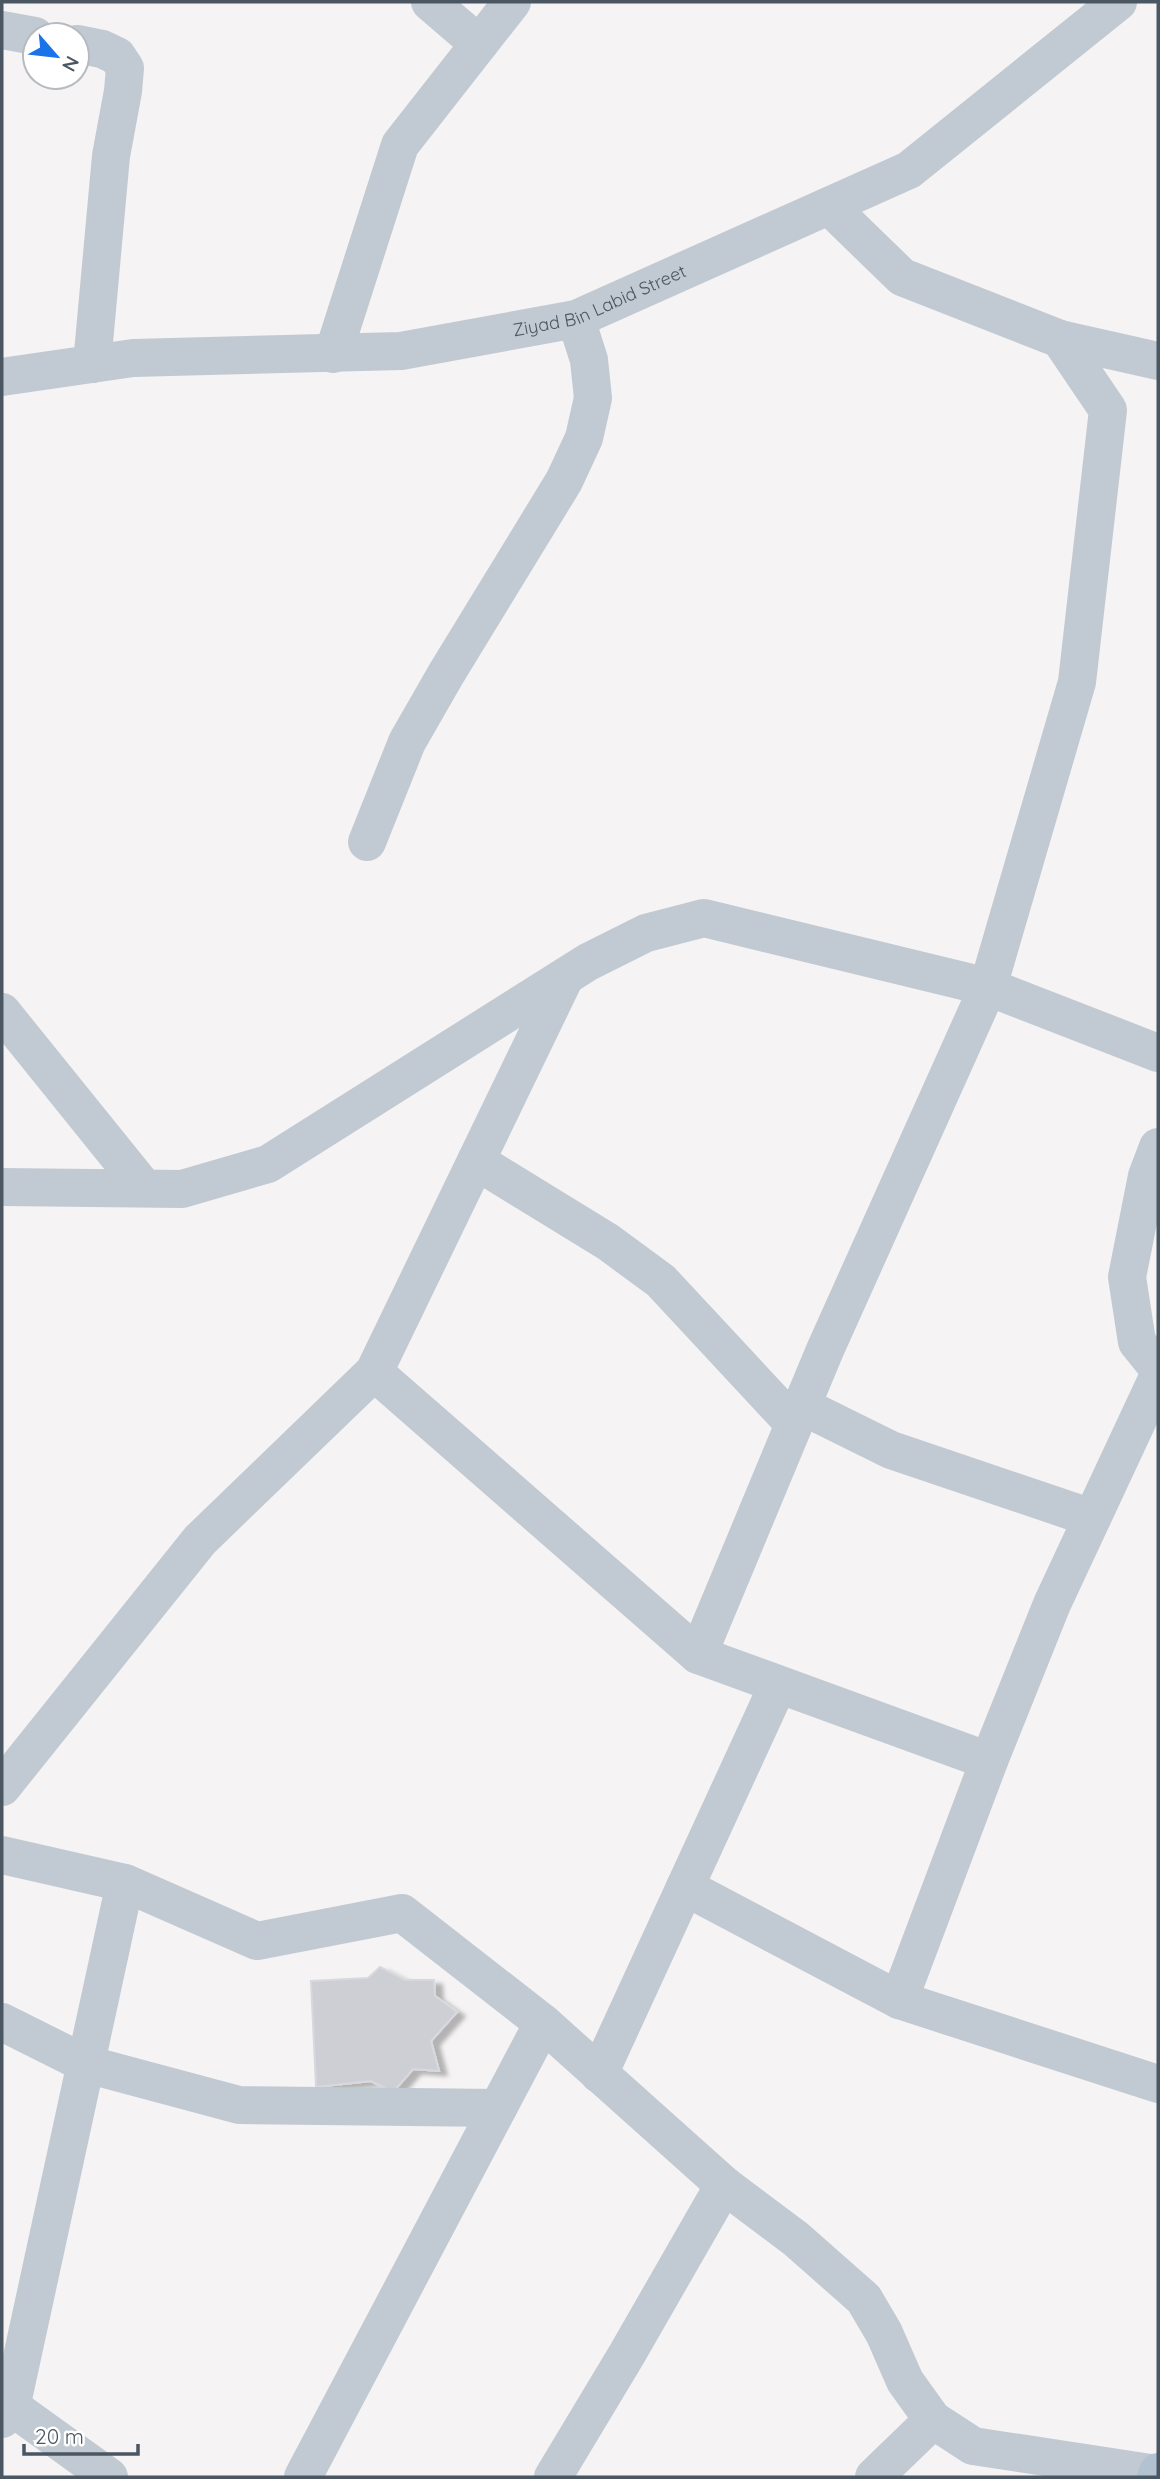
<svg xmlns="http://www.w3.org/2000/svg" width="1160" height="2479" font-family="Quicksand,sans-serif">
  <defs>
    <filter id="shadow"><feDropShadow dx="8" dy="4.5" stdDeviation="2" flood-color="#0004"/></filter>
  </defs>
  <rect width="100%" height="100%" fill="#f5f3f3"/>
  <polygon fill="#cdcfd5" stroke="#d7d9de" stroke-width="2" filter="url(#shadow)" points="380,1967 405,1980 434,1980 435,1996 457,2012 431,2041 439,2071 413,2069 393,2092 371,2081 316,2087 311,1981 368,1978"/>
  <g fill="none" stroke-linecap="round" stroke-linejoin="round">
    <g stroke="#c1cad2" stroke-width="38">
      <polyline points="430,2 479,44"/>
      <polyline points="2,30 35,36"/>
      <polyline points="77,44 102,49 117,56 125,68 123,91 111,156 92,364"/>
      <polyline points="1060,339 1158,361"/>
      <polyline points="333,354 400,145 512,2"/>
      <path id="s1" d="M2 377 133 358 401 351 576 319 909 170 1118 2"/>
      <polyline points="367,842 407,742 446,674 564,481 584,438 593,398 589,360 576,319"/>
      <polyline points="2,1012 144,1188"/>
      <polyline points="1158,1147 1147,1176 1127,1277 1137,1342 1158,1368"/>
      <polyline points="476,1161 608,1242 661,1281 794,1424"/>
      <polyline points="2,1187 182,1189 268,1164 588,962 646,933 704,918 988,987 1158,1053"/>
      <polyline points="374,1372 698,1655 989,1761"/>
      <polyline points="802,1406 891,1450 1092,1518"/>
      <polyline points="698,1655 825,1350 988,987 1077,682 1108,410 1060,339 902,277 829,206"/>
      <polyline points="2,1787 200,1540 374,1372 565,977"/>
      <polyline points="2,1855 125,1883 257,1941 402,1913 543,2023 724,2185 796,2239 864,2299 884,2333 905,2381 933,2420 973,2446 1157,2474"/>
      <polyline points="685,1887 899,2000 1158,2084"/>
      <polyline points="899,2000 989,1761 1052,1604 1158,1377"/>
      <polyline points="2,2022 86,2064 239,2105 498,2108"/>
      <polyline points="599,2074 778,1685"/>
      <polyline points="2,2400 109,2477"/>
      <polyline points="2,2419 11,2408 125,1883"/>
      <polyline points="303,2477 543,2023"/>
      <polyline points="553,2477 627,2354 724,2185"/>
      <polyline points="874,2477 933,2420"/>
    </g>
    <polyline stroke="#b3c2d1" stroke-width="38" points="1156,2477 1158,2472"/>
  </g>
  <g text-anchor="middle" stroke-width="5" stroke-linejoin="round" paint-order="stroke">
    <g font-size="18" fill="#4a5661" stroke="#fff">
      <text dy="6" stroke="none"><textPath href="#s1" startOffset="606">Ziyad Bin Labid Street</textPath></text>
    </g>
  </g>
  <rect width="1160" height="2479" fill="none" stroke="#4a5661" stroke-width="7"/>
  <g transform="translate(56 56) rotate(118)"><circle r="33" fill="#ffffff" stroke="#b7bbc0" stroke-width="2"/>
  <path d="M0-5L12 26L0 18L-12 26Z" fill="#1a73e8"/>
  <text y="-10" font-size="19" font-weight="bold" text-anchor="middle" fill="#4a5661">N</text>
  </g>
  <path d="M24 2444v10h114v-10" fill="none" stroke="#4a5661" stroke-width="3.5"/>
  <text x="35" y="2444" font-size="21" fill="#4a5661" stroke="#ffffff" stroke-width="5" paint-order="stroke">20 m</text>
</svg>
